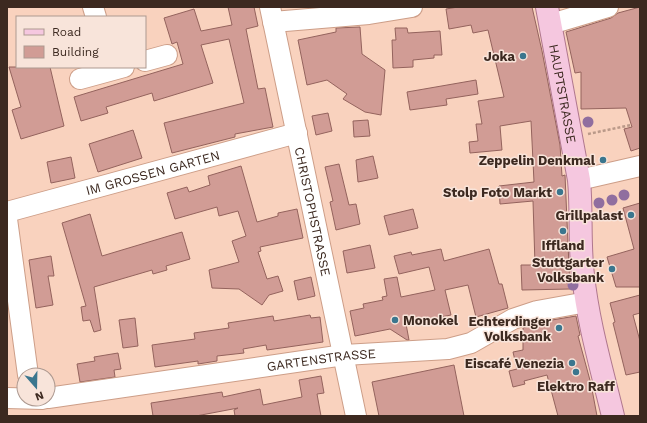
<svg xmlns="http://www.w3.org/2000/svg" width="647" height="423" font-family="'Work Sans',sans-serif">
  <rect width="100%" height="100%" fill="#f9d2be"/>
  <g fill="#d19c95" stroke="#94635d">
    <polygon points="228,7 254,7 258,26 246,29 258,89 265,88 273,127 235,134 235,137 172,153 164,123 244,103 229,39 201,45 213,83 154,101 152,93 106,107 108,113 81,121 74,97 183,64 177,42 172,44 164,18 194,9 201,31 232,25"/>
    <polygon points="458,7 532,7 542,51 560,145 562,176 565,175 570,289 522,290 521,265 535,265 533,201 500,204 499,186 534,182 531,121 500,126 502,150 470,153 469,142 478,141 476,124 482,124 478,101 504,97 488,30 473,33 471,25 449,29 446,9"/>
    <polygon points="640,7 640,148 631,151 624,129 632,127 626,108 581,109 581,72 575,73 566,32 611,18 618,13"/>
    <polygon points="360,27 362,54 385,70 381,115 365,112 343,99 347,94 327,80 307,85 298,40 336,32 336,28"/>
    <polygon points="395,28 407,28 408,33 440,31 442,55 434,55 434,58 413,60 413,67 393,68 392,40 396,40"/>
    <polygon points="9,67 50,67 64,126 21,139 12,110 21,107"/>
    <polygon points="476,80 478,94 446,99 447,105 410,110 407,92"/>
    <polygon points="328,113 332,131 316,135 312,116"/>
    <polygon points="368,120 370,136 354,137 353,121"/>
    <polygon points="133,130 142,158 98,172 89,144"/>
    <polygon points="373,156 378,178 358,182 356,160"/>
    <polygon points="71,157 75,178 51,183 47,162"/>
    <polygon points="339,164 349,205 356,204 360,224 336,230 330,202 333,201 325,167"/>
    <polygon points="241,166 257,222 278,216 278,213 297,209 303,238 260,247 261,251 258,252 267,279 278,276 283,291 269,295 262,305 239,289 212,288 209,270 239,262 232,241 246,236 238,211 219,216 217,207 175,219 167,193 187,187 189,192 210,185 208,176"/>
    <polygon points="640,203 640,287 616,287 607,257 634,249 623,208"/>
    <polygon points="413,209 418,228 389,235 384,216"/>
    <polygon points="90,214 102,256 182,232 190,259 166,266 167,270 153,274 152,270 94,287 101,330 94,332 90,320 83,321 81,307 86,306 62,223"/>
    <polygon points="370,245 375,268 347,273 343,251"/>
    <polygon points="441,249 444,261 489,249 499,284 502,284 508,308 476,317 468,285 445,290 451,315 406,324 409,340 407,340 390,329 355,336 350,311 364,308 363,304 383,300 382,297 387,296 384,279 397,277 401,297 435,290 429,267 399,274 394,256 411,252 412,255"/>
    <polygon points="51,256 54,276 48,276 53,305 36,308 29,260"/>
    <polygon points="311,277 315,296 298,300 294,281"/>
    <polygon points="640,295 640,313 633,315 640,341 640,372 626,375 613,323 615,322 610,303"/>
    <polygon points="310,315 311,318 320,317 323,342 267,350 266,345 243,349 244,353 217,356 217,361 198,364 198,361 155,367 152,345 195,339 194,333 229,328 228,323 273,316 274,321"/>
    <polygon points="576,316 580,335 578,336 591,384 597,416 558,416 547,375 524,381 525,384 513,387 509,371 517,369 513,352 523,350 523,328 540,322"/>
    <polygon points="135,318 138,346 123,348 119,320"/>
    <polygon points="118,353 121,369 114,370 115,377 80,382 77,364 95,361 94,357"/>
    <polygon points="454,365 464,416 379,416 372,382"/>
    <polygon points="321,376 324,393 317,394 321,416 235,416 234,410 238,408 196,416 153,416 151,403 222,392 223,397 260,389 263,405 302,397 299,380"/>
  </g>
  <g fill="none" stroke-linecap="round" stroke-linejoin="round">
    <g stroke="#cd9e88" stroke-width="22">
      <g id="minor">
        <polyline points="93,7 96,17"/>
        <path id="s1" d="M270 7 356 416"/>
        <polyline points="273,22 369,14 412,7"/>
        <polyline points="551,24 608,7"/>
        <polyline points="145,61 167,55"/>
        <polyline points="80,79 124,67"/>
        <polyline points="579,180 640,166"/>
        <path id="s2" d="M7 212 297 133"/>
        <polyline points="7,219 28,375"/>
        <polyline points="7,398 43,399"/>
        <path id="s3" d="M48 398 344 355 448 349 471 343 513 319 537 311 587 302"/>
      </g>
    </g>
    <g stroke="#b0778e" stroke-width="24">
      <g id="major">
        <path id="s4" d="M547 7 579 180C582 212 579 244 583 275 588 323 602 370 613 416"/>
      </g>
    </g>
    <polyline stroke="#ba9989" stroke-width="2.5" stroke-dasharray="3 2" stroke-linecap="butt" points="588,134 631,125"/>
    <use href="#minor" stroke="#fff" stroke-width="20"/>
    <use href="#major" stroke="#f5c7df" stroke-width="22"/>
  </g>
  <g fill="#906e9f">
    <circle cx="588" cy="122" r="5.5"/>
    <circle cx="624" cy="195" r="5.5"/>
    <circle cx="612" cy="200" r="5.5"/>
    <circle cx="599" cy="203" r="5.5"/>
    <circle cx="573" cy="285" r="5.5"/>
  </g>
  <g fill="#3b768e" stroke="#f8e4da" stroke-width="1.5">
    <circle cx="523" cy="56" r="4"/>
    <circle cx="603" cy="160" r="4"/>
    <circle cx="560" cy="192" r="4"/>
    <circle cx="631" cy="215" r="4"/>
    <circle cx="563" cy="231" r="4"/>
    <circle cx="612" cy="269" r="4"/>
    <circle cx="395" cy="320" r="4"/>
    <circle cx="559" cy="328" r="4"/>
    <circle cx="572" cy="363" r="4"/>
    <circle cx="576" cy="372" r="4"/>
  </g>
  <g text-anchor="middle" stroke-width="3" stroke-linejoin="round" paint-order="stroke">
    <g font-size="13" font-weight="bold" fill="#3c2920" stroke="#f8e4da" text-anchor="end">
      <text x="515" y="61">Joka</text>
      <text x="595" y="165">Zeppelin Denkmal</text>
      <text x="552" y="197">Stolp Foto Markt</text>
      <text x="623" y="220">Grillpalast</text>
      <text x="563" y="250" text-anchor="middle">Iffland</text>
      <text x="604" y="267">Stuttgarter<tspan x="604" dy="15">Volksbank</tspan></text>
      <text x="403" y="325" text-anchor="start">Monokel</text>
      <text x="551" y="326">Echterdinger<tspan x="551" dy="15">Volksbank</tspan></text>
      <text x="564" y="368">Eiscafé Venezia</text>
      <text x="576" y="391" text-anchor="middle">Elektro Raff</text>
    </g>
    <g font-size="13" fill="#3c2920" stroke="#f8e4da">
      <text dy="5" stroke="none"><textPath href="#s4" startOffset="88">HAUPTSTRASSE</textPath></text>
      <text dy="5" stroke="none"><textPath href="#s2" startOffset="151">IM GROSSEN GARTEN</textPath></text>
      <text dy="5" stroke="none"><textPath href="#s1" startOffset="209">CHRISTOPHSTRASSE</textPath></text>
      <text dy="5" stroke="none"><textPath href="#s3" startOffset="276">GARTENSTRASSE</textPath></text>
    </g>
  </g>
  <rect width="647" height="423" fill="none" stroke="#3c2920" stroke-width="16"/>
  <rect x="16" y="16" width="130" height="52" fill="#f8e4da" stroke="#ad9990"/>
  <rect x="24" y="29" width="20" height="6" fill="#f5c7df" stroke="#ad9990"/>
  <text x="52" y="36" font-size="12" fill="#3c2920">Road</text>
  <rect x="24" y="46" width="20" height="12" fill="#d19c95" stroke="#ad9990"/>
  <text x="52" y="56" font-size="12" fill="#3c2920">Building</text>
  <g transform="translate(36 387) rotate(160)"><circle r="19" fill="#f8e4da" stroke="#ad9990"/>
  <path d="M0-3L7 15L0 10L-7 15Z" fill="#3b768e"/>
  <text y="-6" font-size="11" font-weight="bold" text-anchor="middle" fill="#3c2920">N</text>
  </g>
</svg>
